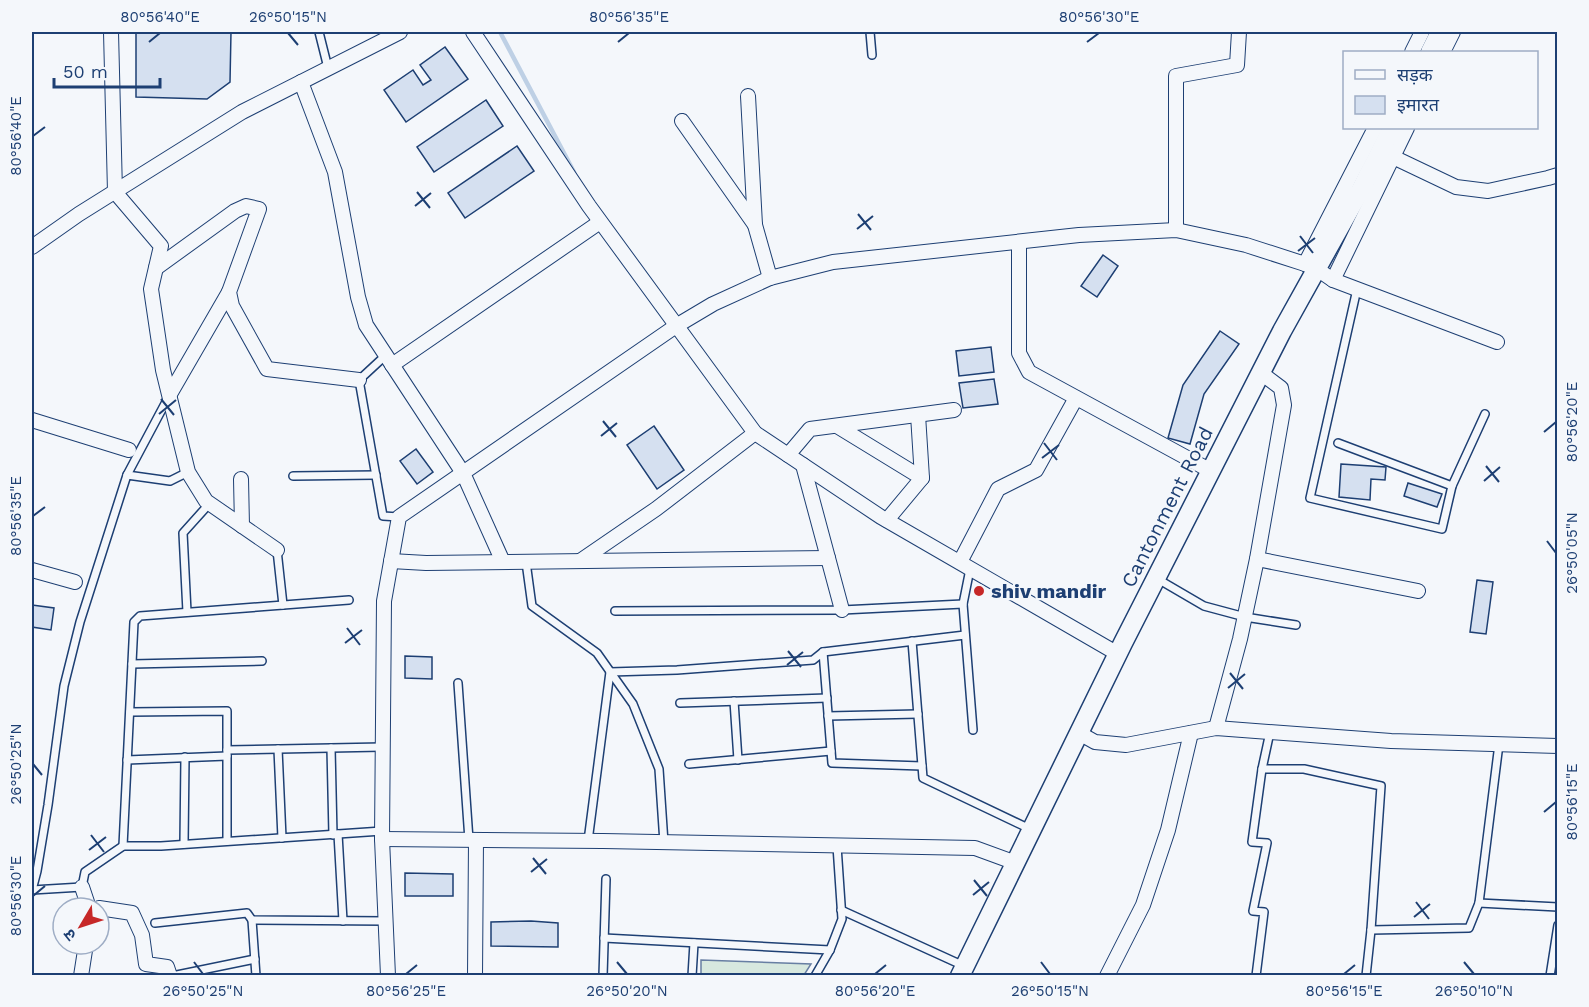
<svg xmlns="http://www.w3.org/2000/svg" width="1589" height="1007" font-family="'Work Sans','Noto Sans Devanagari',sans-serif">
  <rect width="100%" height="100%" fill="#f4f7fb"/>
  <polygon fill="#d7e8df" stroke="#687fa3" stroke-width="1.5" points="701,960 811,964 804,975 701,976"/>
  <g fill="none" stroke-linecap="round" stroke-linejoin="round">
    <polyline stroke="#bed0e5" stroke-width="4.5" points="500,32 574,172"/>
  </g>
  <g fill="#d5e0f0" stroke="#1d3f73" stroke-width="1.5">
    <polygon points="136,32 231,32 230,82 207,99 136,97"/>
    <polygon points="445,47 468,79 406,122 384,90 413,70 423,85 431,80 420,65"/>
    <polygon points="486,100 503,126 434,172 417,147"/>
    <polygon points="517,146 534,171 465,218 448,193"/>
    <polygon points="1103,255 1118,266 1097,297 1081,286"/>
    <polygon points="1220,331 1239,344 1204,394 1190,444 1168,438 1183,385"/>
    <polygon points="991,347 994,372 959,376 956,351"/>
    <polygon points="994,379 998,404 963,408 959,383"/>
    <polygon points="654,426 684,470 657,489 627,445"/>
    <polygon points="416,449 433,472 417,484 400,461"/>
    <polygon points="1341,464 1386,467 1385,480 1371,479 1370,500 1339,497"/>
    <polygon points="1408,483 1442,494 1437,507 1404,496"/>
    <polygon points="1477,580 1493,582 1486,634 1470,632"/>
    <polygon points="32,605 54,608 51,630 32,627"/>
    <polygon points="405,656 432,657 432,679 405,678"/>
    <polygon points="405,873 453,874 453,896 405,896"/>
    <polygon points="531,921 558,923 558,947 491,946 491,922"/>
  </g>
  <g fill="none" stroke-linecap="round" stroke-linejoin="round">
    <g stroke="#1d3f73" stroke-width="10">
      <g id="lane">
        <polyline points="319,32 328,68"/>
        <polyline points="870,32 872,55"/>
        <polyline points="1357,289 1310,498 1442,529 1452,486 1485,414"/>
        <polyline points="386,355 359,380 383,516 399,517"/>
        <polyline points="1338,443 1452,486"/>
        <polyline points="127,475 168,398"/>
        <polyline points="293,476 376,475"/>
        <polyline points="277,550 283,605"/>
        <polyline points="526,562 532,606 597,653 633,704 659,769 664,843"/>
        <polyline points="970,569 963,604 973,730"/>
        <polyline points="1156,578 1204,606 1245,617 1296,625"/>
        <polyline points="615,611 842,610 963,604"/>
        <polyline points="187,612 183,533 210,503"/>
        <polyline points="912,641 923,778 1030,829"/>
        <polyline points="823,652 832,763 922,766"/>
        <polyline points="132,664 262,661"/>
        <polyline points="458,683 469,840"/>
        <polyline points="734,701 738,760"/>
        <polyline points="680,703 827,698"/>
        <polyline points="130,712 227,711 227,841"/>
        <polyline points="828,716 918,714"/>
        <polyline points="331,748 333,835"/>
        <polyline points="278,749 282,838"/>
        <polyline points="227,750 382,747"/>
        <polyline points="127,760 227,756"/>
        <polyline points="689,764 831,751"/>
        <polyline points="1262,769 1304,769 1381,786 1371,930 1366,976"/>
        <polyline points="338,834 343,921"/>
        <polyline points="588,841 610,672 677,670 813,660 823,652 965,635"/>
        <polyline points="184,844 185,757"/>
        <polyline points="123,846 134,622 140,616 349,600"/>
        <polyline points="32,890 37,871 48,805 64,686 80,622 127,475 170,481 188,472"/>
        <polyline points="32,890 82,887 85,872 123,846 161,846 382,831"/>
        <polyline points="1479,903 1558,907"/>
        <polyline points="841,910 964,966"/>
        <polyline points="252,920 256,976"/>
        <polyline points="155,923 247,913 252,920 385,921"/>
        <polyline points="1371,930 1469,928 1479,903 1499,744"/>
        <polyline points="604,938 830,950"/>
        <polyline points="172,976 255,959"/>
        <polyline points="603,976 606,879"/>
        <polyline points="692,976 694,943"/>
        <polyline points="815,976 830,950 842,919 837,846"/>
        <polyline points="1256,976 1264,912 1253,911 1267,843 1252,842 1262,769 1270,732"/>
        <polyline points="1550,976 1558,925"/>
      </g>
    </g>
    <g stroke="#1d3f73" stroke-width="16">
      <g id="street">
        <polyline points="111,32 115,192 161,246 151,289 163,370 188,472 206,501 277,550"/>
        <polyline points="473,32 589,206 755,433 881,517 1118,654"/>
        <polyline points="1412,52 1422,32"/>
        <polyline points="1443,52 1453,32"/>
        <polyline points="301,82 335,172 358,297 366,325 463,473 503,562"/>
        <polyline points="748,96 755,225"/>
        <polyline points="682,121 755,225 770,278"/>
        <polyline points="1393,157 1456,187 1488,191 1548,178 1558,175"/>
        <polyline points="1176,230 1176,76 1237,65 1239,32"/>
        <polyline points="1019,242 1019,353 1029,372 1211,471"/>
        <polyline points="32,247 79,214 242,112 400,32"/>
        <polyline points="1305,264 1375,128"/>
        <polyline points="156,268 235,211 246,206 259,209 229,292 232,306 267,369 359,380"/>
        <polyline points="1333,280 1407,128"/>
        <polyline points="392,365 600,222"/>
        <polyline points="170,394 229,292"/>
        <polyline points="918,415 922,478"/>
        <polyline points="32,420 129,450"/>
        <polyline points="837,426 922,478 887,520"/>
        <polyline points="788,455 810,429 954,410"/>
        <polyline points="803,465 842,610"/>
        <polyline points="241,479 242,526"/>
        <polyline points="1257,559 1418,591"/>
        <polyline points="391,561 426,563 828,558"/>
        <polyline points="580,561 656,509 755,433"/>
        <polyline points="960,562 998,489 1036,470 1076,398"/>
        <polyline points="32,570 75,582"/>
        <polyline points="1216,728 1240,639 1257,559 1284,405 1281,388 1261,373"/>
        <polyline points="1079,733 1095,742 1126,745 1216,728 1391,741 1558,746"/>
        <polyline points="382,839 603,841 975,848 1016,863"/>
        <polyline points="82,887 89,908"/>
        <polyline points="99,908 132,913 142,935 146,964 167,967 170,976"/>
        <polyline points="81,976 86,944"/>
        <polyline points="388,976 382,839 384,601 399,517 676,326 713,304 770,278 833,262 1079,235 1176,230 1246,245 1305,264 1317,269 1333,280 1497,342"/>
        <polyline points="475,976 476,840"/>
        <polyline points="1107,976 1143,905 1168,830 1191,733"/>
      </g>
    </g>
    <g stroke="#1d3f73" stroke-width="21">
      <g id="secondary">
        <polyline points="1430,52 1440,32"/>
        <polyline points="960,976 1123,643 1282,331 1361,189 1392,128"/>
      </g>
    </g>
    <use href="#lane" stroke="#f4f7fb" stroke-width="7"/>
    <use href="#street" stroke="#f4f7fb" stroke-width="14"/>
    <use href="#secondary" stroke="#f4f7fb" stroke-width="18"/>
  </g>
  <path fill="none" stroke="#1d3f73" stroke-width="2" d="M288 33 298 45M149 42 160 33M618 42 629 33M1087 42 1099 33M33 136 45 127M417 192 430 208M415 206 431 193M858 214 871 230M857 229 873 216M1300 236 1313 253M1298 251 1315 238M161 399 174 415M159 414 176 400M603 421 616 437M1544 432 1556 422M601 436 617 423M1044 443 1057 460M1042 458 1059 445M1486 466 1499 482M1484 481 1500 467M33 516 45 507M1547 541 1556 553M347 628 360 645M345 643 362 630M788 651 801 667M787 665 803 652M1230 673 1243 689M1228 688 1245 674M33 764 42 775M1544 812 1556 802M91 835 104 852M89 850 106 837M533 858 546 874M531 872 547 859M974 880 987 896M973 895 989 882M33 896 45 886M1416 902 1429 919M1414 917 1430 904M194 962 203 974M617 962 627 974M1041 962 1050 974M1464 962 1474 974M406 974 417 965M875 974 886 965M1344 974 1355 965"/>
  <circle fill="#c62828" stroke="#f4f7fb" stroke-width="2" cx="979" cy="591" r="6"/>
  <g text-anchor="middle" stroke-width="4.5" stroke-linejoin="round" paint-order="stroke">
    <g font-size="20" fill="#1d3f73" stroke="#f4f7fb">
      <text transform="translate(1167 507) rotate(-63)" y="7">Cantonment Road</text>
    </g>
    <g font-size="20" font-weight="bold" fill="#1d3f73" stroke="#f4f7fb" text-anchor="start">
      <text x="991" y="598">shiv mandir</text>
    </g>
  </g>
  <rect width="1589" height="1007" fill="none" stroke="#f4f7fb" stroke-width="66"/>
  <rect x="1343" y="51" width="195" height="78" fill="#f4f7fb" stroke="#9eadc5" stroke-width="1.5"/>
  <rect x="1355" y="70" width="30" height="9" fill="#f4f7fb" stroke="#9eadc5" stroke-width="1.5"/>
  <text x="1397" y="81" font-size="18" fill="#1d3f73">सड़क</text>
  <rect x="1355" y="96" width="30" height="18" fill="#d5e0f0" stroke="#9eadc5" stroke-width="1.5"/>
  <text x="1397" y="111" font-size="18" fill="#1d3f73">इमारत</text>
  <g transform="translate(81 926) rotate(231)"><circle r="28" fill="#f4f7fb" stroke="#9eadc5" stroke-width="1.5"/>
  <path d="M0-4.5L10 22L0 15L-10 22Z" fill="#c62828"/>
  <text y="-9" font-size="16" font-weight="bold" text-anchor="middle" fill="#1d3f73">उ</text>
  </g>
  <path d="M54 78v9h106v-9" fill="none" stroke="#1d3f73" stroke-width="3"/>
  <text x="63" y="78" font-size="18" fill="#1d3f73" stroke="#f4f7fb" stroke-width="4.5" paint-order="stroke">50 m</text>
  <rect x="33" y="33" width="1523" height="941" fill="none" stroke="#1d3f73" stroke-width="2"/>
  <g font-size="15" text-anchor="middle" fill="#1d3f73">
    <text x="160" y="22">80°56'40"E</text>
    <text x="288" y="22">26°50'15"N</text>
    <text x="629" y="22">80°56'35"E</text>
    <text x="1099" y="22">80°56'30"E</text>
    <text transform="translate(16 136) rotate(-90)" y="5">80°56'40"E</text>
    <text transform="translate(1572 422) rotate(-90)" y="5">80°56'20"E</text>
    <text transform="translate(16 516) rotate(-90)" y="5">80°56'35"E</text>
    <text transform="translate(1572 553) rotate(-90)" y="5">26°50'05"N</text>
    <text transform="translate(16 764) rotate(-90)" y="5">26°50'25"N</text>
    <text transform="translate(1572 802) rotate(-90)" y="5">80°56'15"E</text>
    <text transform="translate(16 896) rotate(-90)" y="5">80°56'30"E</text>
    <text x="203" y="996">26°50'25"N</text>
    <text x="406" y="996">80°56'25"E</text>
    <text x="627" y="996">26°50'20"N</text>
    <text x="875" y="996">80°56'20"E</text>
    <text x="1050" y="996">26°50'15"N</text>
    <text x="1344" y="996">80°56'15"E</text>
    <text x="1474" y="996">26°50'10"N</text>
  </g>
</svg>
